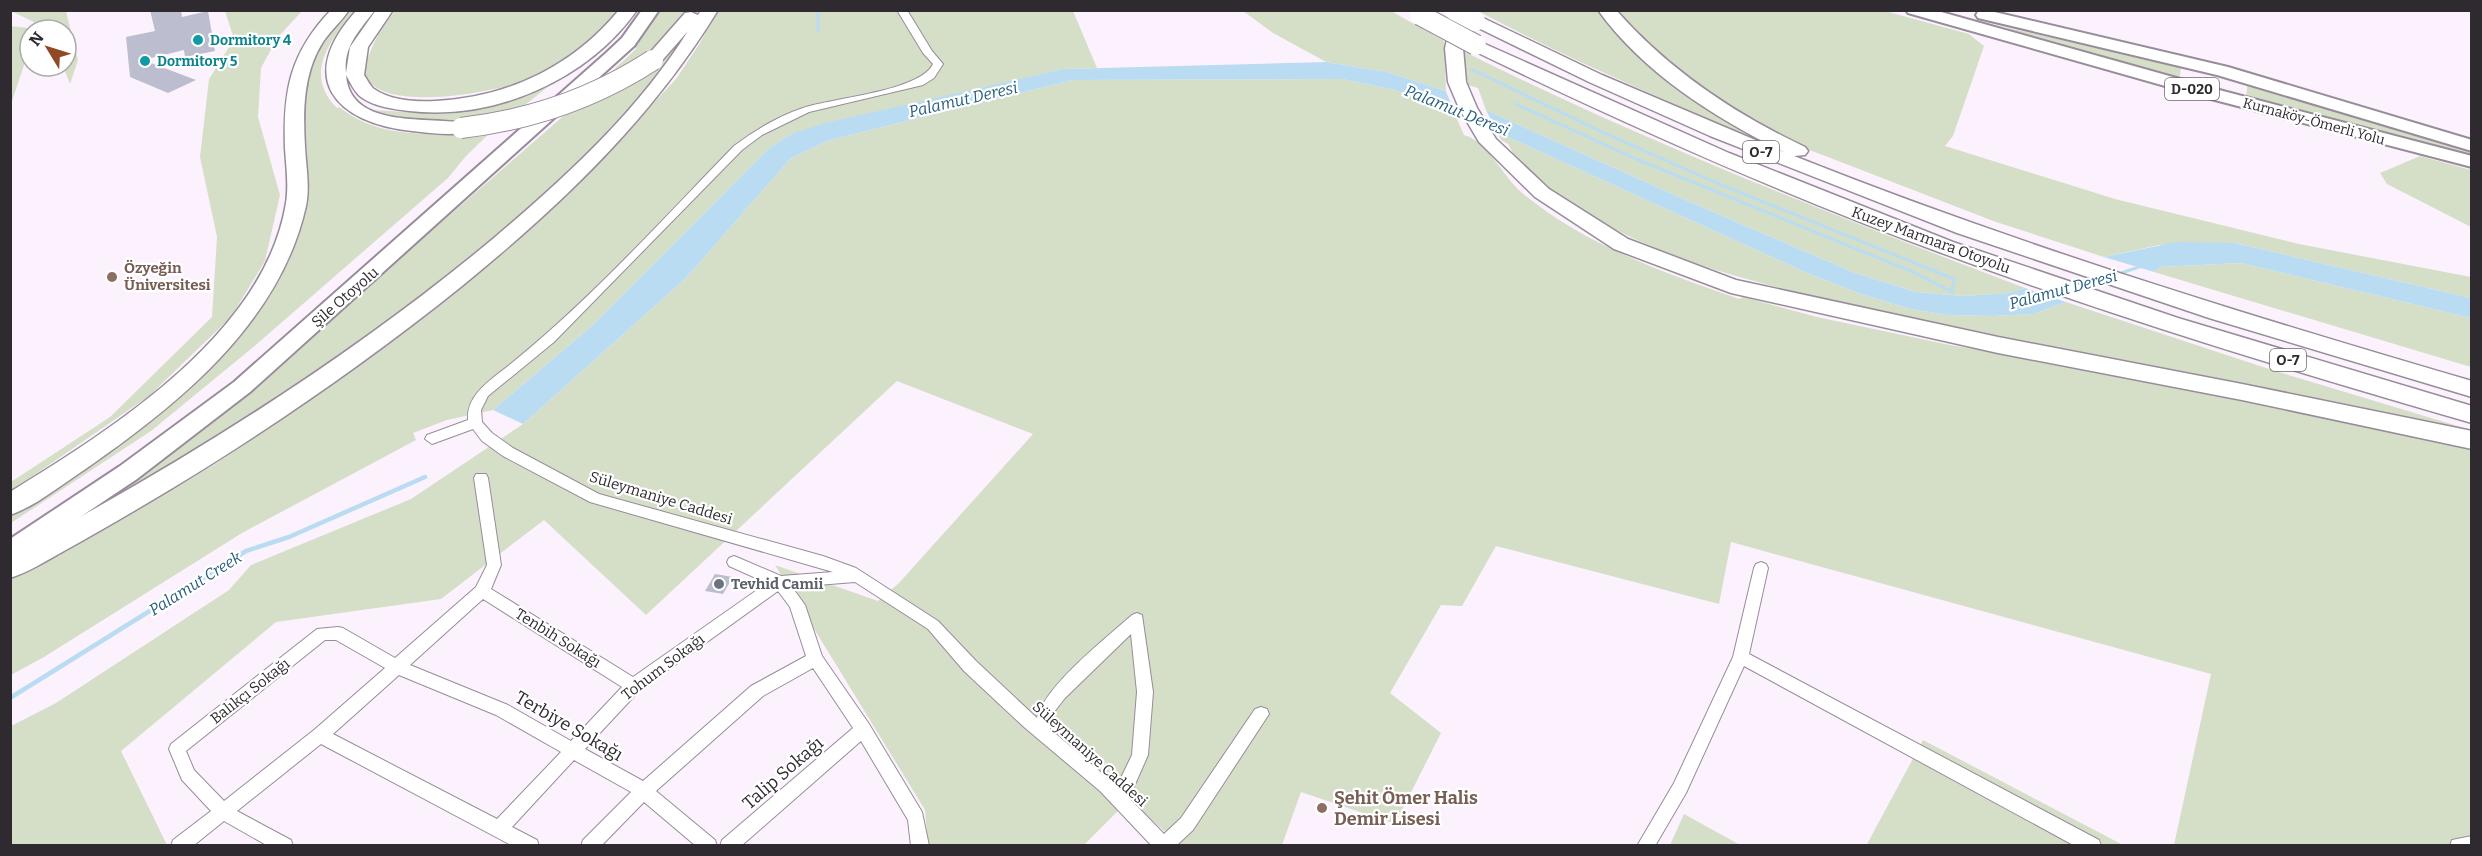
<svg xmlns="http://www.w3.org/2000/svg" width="2482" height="856" font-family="Bitter,serif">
  <rect width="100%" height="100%" fill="#fcf2fe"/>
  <g fill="#d5dfc8">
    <polygon points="11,11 66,11 78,60 70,84 63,66 66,66 66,30 44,30 40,25"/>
    <polygon points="225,11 302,11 278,37 261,68 258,117 280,195 265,261 231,317 149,396 11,491 11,482 110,417 212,317 217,237 200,157 209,79 234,39"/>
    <path d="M348 11H355C330 40 303 74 337 108L339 107C383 142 440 134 493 130L466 156 448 178 251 349 151 431 11 523V511L253 316C274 285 298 252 303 213 309 172 293 98 309 62 317 43 335 26 348 11Z"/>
    <path d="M395 11H620C598 34 576 57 546 72 513 90 410 109 377 88 372 85 367 80 363 76 369 50 378 31 395 11Z"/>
    <polygon points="660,11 686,11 661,45 595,87 636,49 634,44"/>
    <path d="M702 11C668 75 616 127 563 177 439 296 295 398 145 485 101 510 55 534 11 559L83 514 160 461 241 397 568 112 603 96 644 74 691 31Z"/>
    <polygon points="717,11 1073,11 1097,68 1063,69 791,134 768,149 594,324 493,410 447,420 413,433 416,440 242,533 44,657 11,675 11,574 214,465 376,351 606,154 676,79 700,43"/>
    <polygon points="1243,11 1391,11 1444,41 1446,91 1387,72 1326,62 1273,33"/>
    <path d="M1478 11H1597L1615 31 1724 119 1768 145C1670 102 1572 61 1478 11Z"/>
    <polygon points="1617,11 1885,11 1969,34 1984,46 1953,136 1945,146 2115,199 2299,244 2471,277 2471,298 2235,243 2159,245 2104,257 1996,222 1807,149 1757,123 1681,74"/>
    <polygon points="1925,11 2181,64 2180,78"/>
    <polygon points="11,26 36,29 30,30 30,47 11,104"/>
    <path d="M1463 51C1645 142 1835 216 2025 288L2008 293 1964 296 1916 292 1855 273 1681 198 1486 110 1478 88 1468 85Z"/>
    <polygon points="560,77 515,113 453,123 401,119 373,110 438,114 474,109 503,102"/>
    <path d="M1342 79 1395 90 1454 112 1464 135C1486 140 1503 176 1521 192 1585 245 1662 272 1739 299L1743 297 1817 317 1950 345 2115 373 2471 448V845H2174L2211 674 1731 542 1719 604 1496 546 1462 606 1441 605 1390 693 1441 733 1395 824 1301 792 1282 845H1180L1129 800 1084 845H928L925 810 775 565 878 601 899 583 1033 434 897 381 646 615 544 520 441 599 276 622 121 751 167 845 11 846V726L56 703 229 590 251 565 411 499 523 424 686 278 791 158 830 140 1073 80Z"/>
    <polygon points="2248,81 2471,150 2471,154 2246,97"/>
    <path d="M1497 132 1807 273 1864 295 1911 309 1947 315 1993 316 2034 314 2066 302 2269 369 2471 430C2335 402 2198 375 2060 349 1994 336 1928 321 1863 307 1742 280 1630 255 1532 175L1534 174 1513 153 1508 144 1501 140Z"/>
    <polygon points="2420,156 2471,170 2471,227 2387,184 2380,173"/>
    <polygon points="2241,263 2471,318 2471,367 2154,272 2161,267"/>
    <polygon points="1923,740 2123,845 1866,846"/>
    <polygon points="1684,814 1740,845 1670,845"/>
  </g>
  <g fill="#badcf2">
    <polygon points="1326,62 1387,72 1446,91 1454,112 1395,90 1342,79 1073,80 830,140 791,158 686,278 523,424 493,410 594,324 768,149 791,134 825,123 1063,69"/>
    <polygon points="1486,110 1681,198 1855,273 1916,292 1964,296 2008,293 2025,288 2066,302 2034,314 1993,316 1947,315 1911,309 1864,295 1807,273 1497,132"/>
    <polygon points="2176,242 2235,243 2471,298 2471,318 2241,263 2161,267 2154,272 2104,257"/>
  </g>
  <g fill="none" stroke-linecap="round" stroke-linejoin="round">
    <g stroke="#badcf2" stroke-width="3">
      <polyline points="818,10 818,31"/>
      <polyline points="1471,69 1600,131 1712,181 1954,279 1952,290"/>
      <polyline points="1516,104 1636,159 1913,272 1952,292"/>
      <polyline points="1449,106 1464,113"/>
      <polyline points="1482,120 1497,127"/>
      <polyline points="2115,275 2142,266"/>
      <polyline points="2078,287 2102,279"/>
    </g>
    <polyline stroke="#badcf2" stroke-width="4.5" points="10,698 246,551 289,537 425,477"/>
  </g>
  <g fill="#bcbdce">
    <polygon points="150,10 181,10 182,17 208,11 215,51 185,57 184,50 143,60 196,80 168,93 130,77 126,37 155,31"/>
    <polygon points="715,574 733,577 723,594 705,591"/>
  </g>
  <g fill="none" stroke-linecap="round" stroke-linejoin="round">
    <g stroke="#988c9a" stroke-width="2">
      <g id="minor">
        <path d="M897 10H907L932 51 943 64 934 78 923 85 809 112 762 135 742 150 554 342 488 396 481 410 482 422 492 433 513 448 599 494 823 556 856 568 938 621 976 661 1037 718C1045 686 1106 638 1132 615L1137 613 1142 615 1153 692 1148 755 1129 798 1164 834 1181 818 1255 709 1261 707 1267 709 1269 714 1193 830 1176 846H1152L1100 791 1024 727 964 671 928 629 855 582 792 587 805 605 822 656 869 724 922 812 929 846H911L908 820 861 741 741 846H720L722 840 853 728 813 668 763 696 656 791 715 840 717 846H696L644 802 601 846H581L583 840 631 792 574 760 512 827 537 840 539 846H513L321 744 237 811 291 840 293 846H268L224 821 193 846H171L173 840 211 811 182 780 169 749 171 744 317 629 338 627 343 628 395 658 476 587 487 565 474 478 476 474H486L488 478 501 565 491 589 633 677 767 583 729 566 727 562 729 558 734 556 739 558 781 576 833 572 590 502 503 456 482 441 473 429 432 444 425 439 427 435 468 420C466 393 494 378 513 362 592 298 663 219 734 146 755 130 779 116 803 108 832 98 921 91 933 64L923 53ZM778 591 790 607 806 656 751 686 643 781 585 749 639 691ZM483 599 622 687 571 741 508 705 410 665ZM1131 634 1137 692 1132 755 1117 786 1050 729 1054 712 1065 698ZM325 640H336L385 668 314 730 224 801 194 770 186 751ZM399 675 496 715 561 752 497 819 333 734Z"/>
        <polygon points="1761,562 1766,564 1768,568 1749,654 2099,840 2101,846 2075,846 1744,666 1686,793 1655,846 1637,846 1674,783 1733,657 1754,568 1756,564"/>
        <polygon points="2472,836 2472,846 2450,846 2452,840"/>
      </g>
    </g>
    <g stroke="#988c9a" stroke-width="4">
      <g id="trunk">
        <polygon points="642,10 659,10 634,46 250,392 137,479 19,558 10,560 10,539 120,466 234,382 606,53 622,38"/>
        <polygon points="1906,10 1934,10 2223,91 2472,156 2472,167 2211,99 1908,13"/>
        <polygon points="1986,10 2228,67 2472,140 2472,151 2217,75 1978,18 1976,15 1978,12"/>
      </g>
    </g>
    <g stroke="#988c9a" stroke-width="3">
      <g id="motorway">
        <path d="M331 10H349C341 22 331 30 323 42 303 73 303 111 305 147 306 166 310 187 306 206 280 323 178 405 84 470 61 485 36 506 10 515V492C114 428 265 333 286 203 289 185 286 166 285 148 283 91 290 53 331 10Z"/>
        <path d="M357 10H375C360 30 343 46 346 73L350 47 376 10H393L368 47 364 75C367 79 370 86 374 89 391 101 417 102 436 101 509 97 573 66 619 10H637C588 80 494 121 409 111 393 109 375 107 361 97 355 93 350 82 346 75 350 131 431 115 468 124L471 128 468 132C451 136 430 133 412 131 334 123 295 77 357 10Z"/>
        <path d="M701 10H718C651 120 561 205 462 286 370 360 273 427 171 489 136 510 100 531 64 551 46 561 29 572 10 578V555C181 464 345 362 494 238 566 177 638 111 688 31L659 64H647L644 60 647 56 685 13 691 12 698 15Z"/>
        <path d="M1454 10H1468L1469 17H1481L1602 75 1786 153C1717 119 1644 74 1598 10H1616C1669 70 1733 113 1805 147L1808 151 1805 155 1794 156C2015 244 2243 314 2472 381V397L2209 318 1957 233 1710 136 1589 82 1468 23 1463 48 1466 82 1477 108 1496 139 1549 189 1628 239 1736 280 1998 337 2242 384 2472 431V449L2242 400 1998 353 1731 293 1614 249 1535 197 1479 142 1459 108 1448 82 1445 48Z"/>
        <path d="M1476 40 1729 153 1953 242 2178 318 2472 406V423C2292 371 2114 317 1939 252 1779 193 1623 123 1470 49L1467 45 1470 41Z"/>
      </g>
    </g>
    <use href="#minor" fill="#fff" fill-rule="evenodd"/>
    <use href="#trunk" fill="#fff" fill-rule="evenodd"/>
    <use href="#motorway" fill="#fff" fill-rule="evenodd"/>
    <g stroke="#988c9a" stroke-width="22" stroke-linecap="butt">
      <g id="motorway-bridge">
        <polyline points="1454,10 1475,21"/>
        <polyline points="1420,15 1476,45"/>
        <path d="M461 128C531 120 593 99 653 60"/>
      </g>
    </g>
    <use href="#motorway-bridge" stroke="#fff" stroke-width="20"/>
  </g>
  <g fill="#0f9aa8" stroke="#fff" stroke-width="2">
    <circle cx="198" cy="40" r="6"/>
    <circle cx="145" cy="61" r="6"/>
  </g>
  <g fill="#8d6e63" stroke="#fff" stroke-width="2">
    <circle cx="112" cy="277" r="6"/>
    <circle cx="1322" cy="808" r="6"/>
  </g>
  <circle fill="#6b7280" stroke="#fff" stroke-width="2" cx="719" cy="584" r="6"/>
  <g text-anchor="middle" stroke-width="4.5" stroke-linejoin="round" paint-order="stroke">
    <g font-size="14" font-weight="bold" fill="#0d838f" stroke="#fff" text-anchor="start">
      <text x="210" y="45">Dormitory 4</text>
      <text x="157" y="66">Dormitory 5</text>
    </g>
    <g fill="#fff" stroke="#6d6a6d" stroke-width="1.5">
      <rect x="2165" y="78" width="54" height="22" rx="4.5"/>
      <rect x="1743" y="141" width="36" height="22" rx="4.5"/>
      <rect x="2270" y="349" width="36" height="22" rx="4.5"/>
    </g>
    <g font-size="14" font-weight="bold" fill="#2e2a2f">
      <text x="2192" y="94">D-020</text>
      <text x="1761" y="157">O-7</text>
      <text x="2288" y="365">O-7</text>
    </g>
    <g font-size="14" fill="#2e2a2f" stroke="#fff">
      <text transform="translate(2314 121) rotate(15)" y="5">Kurnaköy-Ömerli Yolu</text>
    </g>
    <g font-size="15" fill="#2e2a2f" stroke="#fff">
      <text transform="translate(1931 240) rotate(20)" y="5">Kuzey Marmara Otoyolu</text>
      <text transform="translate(345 297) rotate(-41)" y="5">Şile Otoyolu</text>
      <text transform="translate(661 498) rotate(17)" y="5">Süleymaniye Caddesi</text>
      <text transform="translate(558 638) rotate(32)" y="5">Tenbih Sokağı</text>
      <text transform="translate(663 667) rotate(-37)" y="5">Tohum Sokağı</text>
      <text transform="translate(250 691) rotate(-38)" y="5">Balıkçı Sokağı</text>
      <text transform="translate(1090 754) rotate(42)" y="5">Süleymaniye Caddesi</text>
    </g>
    <g font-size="15" font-weight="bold" fill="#785e54" stroke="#fff" text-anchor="start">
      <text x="124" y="273">Özyeğin<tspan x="124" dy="17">Üniversitesi</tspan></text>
    </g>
    <g font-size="15" font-weight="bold" fill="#5b616d" stroke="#fff" text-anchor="start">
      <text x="731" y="589">Tevhid Camii</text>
    </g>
    <g font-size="16" font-style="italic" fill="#265d7d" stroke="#fff">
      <text transform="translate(963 99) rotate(-13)" y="6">Palamut Deresi</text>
      <text transform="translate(1457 110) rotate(22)" y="6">Palamut Deresi</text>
      <text transform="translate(2063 289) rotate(-15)" y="6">Palamut Deresi</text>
      <text transform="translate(195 583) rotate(-32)" y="6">Palamut Creek</text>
    </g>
    <g font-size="18" fill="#2e2a2f" stroke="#fff">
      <text transform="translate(569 726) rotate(30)" y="6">Terbiye Sokağı</text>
      <text transform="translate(783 773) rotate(-41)" y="6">Talip Sokağı</text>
    </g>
    <g font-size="18" font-weight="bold" fill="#785e54" stroke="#fff" text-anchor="start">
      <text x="1334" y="804">Şehit Ömer Halis<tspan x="1334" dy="21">Demir Lisesi</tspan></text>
    </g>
  </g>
  <rect width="2482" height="856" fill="none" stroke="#2e2a2f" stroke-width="24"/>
  <g transform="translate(48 48) rotate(308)"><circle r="28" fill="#ffffff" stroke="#abaaac" stroke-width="1.5"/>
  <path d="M0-4.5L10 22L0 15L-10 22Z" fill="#904924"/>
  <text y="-9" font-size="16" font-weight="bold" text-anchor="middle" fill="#2e2a2f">N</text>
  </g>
</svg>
